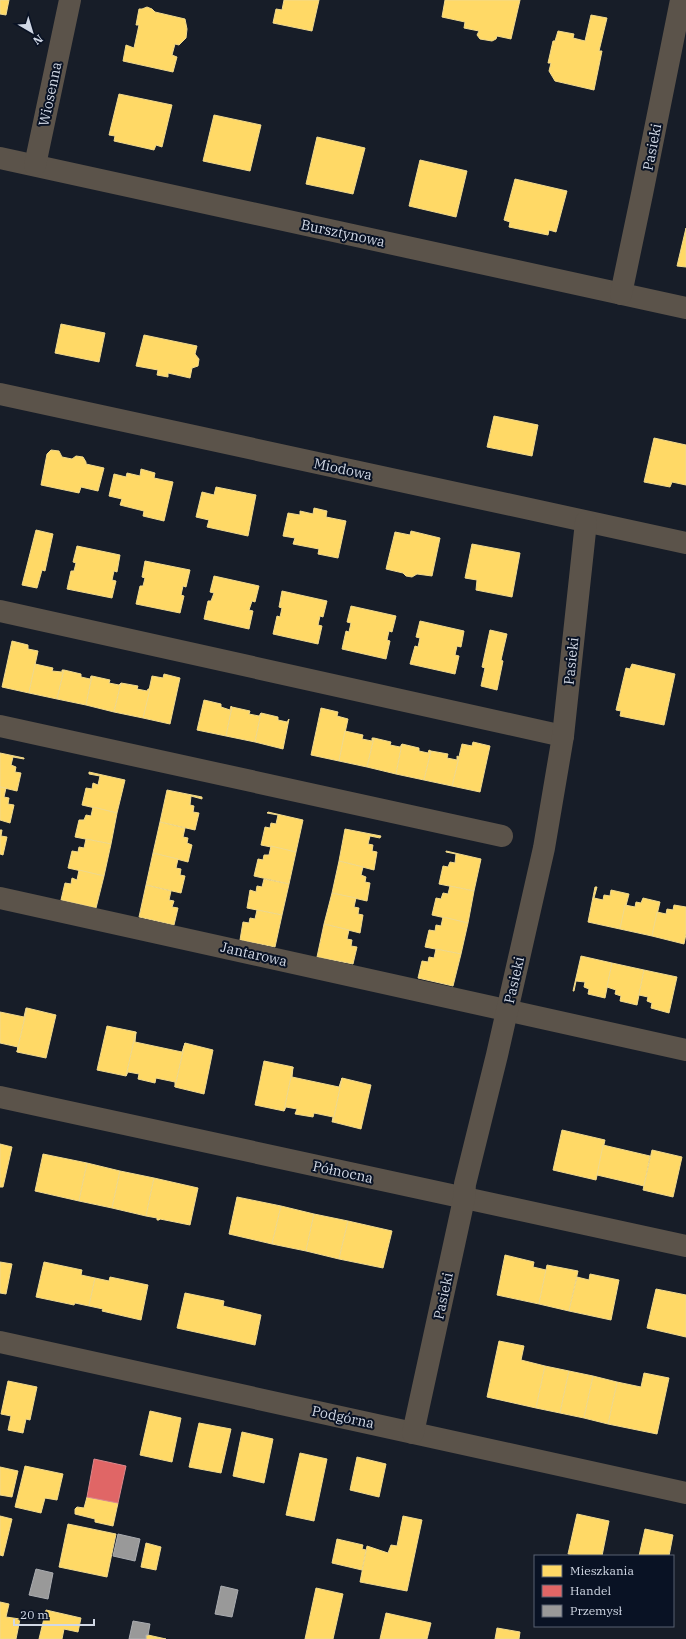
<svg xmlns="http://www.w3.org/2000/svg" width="686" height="1639" font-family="'IBM Plex Serif',serif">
  <rect width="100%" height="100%" fill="#171d28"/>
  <g fill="#ffd966" stroke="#f1d98c">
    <polygon points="0,0 9,0 6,15 0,14"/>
    <polygon points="284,0 319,0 312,31 273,23 276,9 282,10"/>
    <polygon points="445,0 520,0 511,39 497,36 496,39 492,41 480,39 477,35 479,31 464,28 465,22 442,17"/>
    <polygon points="147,7 152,9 155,12 185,19 187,29 186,38 179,45 175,44 172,55 177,57 173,72 123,61 126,45 134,48 139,25 136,25 139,9 142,9"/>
    <polygon points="591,15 607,18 599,51 602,51 594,90 555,81 549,71 551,63 548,63 553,41 555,41 558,31 574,34 573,38 585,41"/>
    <polygon points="119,94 172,105 162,147 156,145 154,150 114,141 115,136 109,135"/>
    <polygon points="214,115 261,125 250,171 203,161"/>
    <polygon points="317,137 365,148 353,194 306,184"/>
    <polygon points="420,160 467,171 456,217 409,206"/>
    <polygon points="515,179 567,191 556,232 549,230 548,235 509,227 510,222 504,220"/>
    <polygon points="686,228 686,267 677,266"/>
    <polygon points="61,324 105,333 99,362 55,353"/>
    <polygon points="144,335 197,346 195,354 199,359 198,366 192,368 190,378 168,373 168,377 157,375 158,370 136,366"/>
    <polygon points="494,416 538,425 532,456 487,447"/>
    <polygon points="654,438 686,445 686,485 672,482 670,487 644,482"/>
    <polygon points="51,450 59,451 62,457 72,459 76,456 83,457 86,462 86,464 104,468 98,491 81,487 79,493 41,485 47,454"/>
    <polygon points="141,469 155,473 154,478 173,482 164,521 143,516 144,511 120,505 122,499 109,496 114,474 126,477 127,473 140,476"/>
    <polygon points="216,487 256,495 248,536 207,527 209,520 196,517 202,492 214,495"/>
    <polygon points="314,508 327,511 326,517 346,521 338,558 318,554 319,549 293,544 295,538 283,536 288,513 300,515 300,511 313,514"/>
    <polygon points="36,530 53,534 45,571 42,570 37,588 22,585"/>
    <polygon points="411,531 440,538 432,576 417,574 412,577 406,576 403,573 386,569 395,532 410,535"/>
    <polygon points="472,544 520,553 512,597 476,590 477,580 465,578"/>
    <polygon points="77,546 120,555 117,572 114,571 112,580 116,581 112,598 67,589 71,571 74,571 76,563 73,562"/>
    <polygon points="145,561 190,570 186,587 183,586 181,595 184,596 180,613 136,604 140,586 143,586 145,578 142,577"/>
    <polygon points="214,576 259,586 255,602 252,601 249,610 253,611 249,629 204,619 208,601 211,601 214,593 210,592"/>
    <polygon points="282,591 327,601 323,617 320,616 318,625 322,626 318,644 273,634 277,616 280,617 282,608 279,607"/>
    <polygon points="351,606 396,616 392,632 389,631 387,640 390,641 386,659 342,649 346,631 349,632 351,623 347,622"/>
    <polygon points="420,621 464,631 461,647 457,646 455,655 459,656 455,674 410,664 415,646 418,647 420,638 416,637"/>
    <polygon points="490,630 507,634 501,660 503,661 497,690 481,686 485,668 482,667"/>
    <polygon points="12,641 28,645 28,649 38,651 29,693 2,687"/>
    <polygon points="35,664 53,668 52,671 62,672 62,670 64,670 57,699 29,693"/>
    <polygon points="632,664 675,674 664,725 620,716 621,711 616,710 626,668 630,669"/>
    <polygon points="64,670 81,674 81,677 90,679 91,676 92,676 86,705 57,699"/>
    <polygon points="164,674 180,678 170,724 143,718 152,676 163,678"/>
    <polygon points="92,676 110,680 109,683 119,685 121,683 114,712 86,705"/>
    <polygon points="121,683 138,686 137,689 147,691 148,689 150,689 143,718 114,712"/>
    <polygon points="204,700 221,704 221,707 230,710 231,706 232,707 226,736 197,730"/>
    <polygon points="232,707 250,711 249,714 259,716 261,713 255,742 226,736"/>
    <polygon points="321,708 338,712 337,716 348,719 339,761 311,755"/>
    <polygon points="261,713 278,717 278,720 287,722 289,719 283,749 255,742"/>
    <polygon points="345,731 363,735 362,739 372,741 372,738 374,738 367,767 339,761"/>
    <polygon points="374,738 391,742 390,745 400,747 402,744 396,774 367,767"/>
    <polygon points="473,742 490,746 480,792 452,786 462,744 472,746"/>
    <polygon points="402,744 419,748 419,751 428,753 429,750 431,751 424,780 396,774"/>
    <polygon points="431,751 448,754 447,758 457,760 457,756 459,757 452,786 424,780"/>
    <polygon points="0,753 24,758 24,759 13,757 11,765 16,767 15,772 21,773 17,791 0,787"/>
    <polygon points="89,772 125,780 117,813 82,805 86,788 92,789 93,783 98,785 100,776 89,774"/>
    <polygon points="0,787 6,788 4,797 9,798 8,804 14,805 10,823 0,820"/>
    <polygon points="167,790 202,797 202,799 191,796 190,805 194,806 193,812 199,813 195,830 160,822"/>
    <polygon points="93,807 117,813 111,844 75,837 79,820 84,820 86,815 91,816"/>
    <polygon points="268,812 303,820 296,852 261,845 265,827 270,828 271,823 276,824 278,815 267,813"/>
    <polygon points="160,822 185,828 183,837 188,838 187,843 192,845 188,862 153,853"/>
    <polygon points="345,829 381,836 380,838 370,836 368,844 373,845 372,851 377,852 374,870 339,861"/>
    <polygon points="0,830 2,830 1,836 7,837 3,855 0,854"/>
    <polygon points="86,839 111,844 104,876 68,868 72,851 78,852 79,847 84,848"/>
    <polygon points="271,846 296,852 289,884 254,876 258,859 263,860 264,855 269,855"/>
    <polygon points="446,851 481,859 474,891 439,884 443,866 448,867 450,862 455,863 456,854 446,852"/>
    <polygon points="153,853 178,859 176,868 181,869 180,875 185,876 181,893 146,885"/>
    <polygon points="339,861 363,867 361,875 366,877 365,882 370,883 367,901 332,893"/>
    <polygon points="79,870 104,876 96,908 61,900 65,883 71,884 72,878 77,880"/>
    <polygon points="264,879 289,884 282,915 247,908 250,890 256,892 257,886 262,887"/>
    <polygon points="146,885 171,891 169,900 174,901 172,907 178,908 174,925 139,917"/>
    <polygon points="450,886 474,891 468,923 432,915 436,898 441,899 443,893 448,894"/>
    <polygon points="595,887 597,887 594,898 603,900 604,895 610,896 611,890 629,894 620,929 588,922"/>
    <polygon points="332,893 356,898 354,907 359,908 358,914 363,915 360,933 324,924"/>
    <polygon points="643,898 660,902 652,936 620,929 625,905 635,907 636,902 641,903"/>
    <polygon points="674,905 686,907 686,934 684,944 652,936 657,912 666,914 667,909 673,910"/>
    <polygon points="257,910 282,915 275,947 240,940 243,922 249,923 250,918 255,919"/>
    <polygon points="443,917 468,923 461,954 425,947 429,930 435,931 436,925 441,926"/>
    <polygon points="324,924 349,930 347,939 352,940 351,946 357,947 353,964 317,957"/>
    <polygon points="436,949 461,954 453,986 418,978 422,961 428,962 429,957 434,958"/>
    <polygon points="581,956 612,963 605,998 588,994 589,989 584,987 585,982 576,981 574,991 573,991"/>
    <polygon points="612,963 644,970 637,1005 620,1001 621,996 615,994 616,990 607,987"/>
    <polygon points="644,970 677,977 669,1013 651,1008 652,1003 647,1001 648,997 639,995"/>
    <polygon points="26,1008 27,1008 17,1052 18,1047 0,1043 0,1012 24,1017"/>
    <polygon points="27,1008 56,1015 46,1058 17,1052"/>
    <polygon points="107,1026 136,1032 126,1076 97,1070"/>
    <polygon points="136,1032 135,1042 182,1052 185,1043 175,1087 175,1082 156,1078 155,1083 138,1079 139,1074 128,1072 126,1076"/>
    <polygon points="185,1043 213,1050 204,1094 175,1087"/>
    <polygon points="264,1061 293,1067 284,1111 255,1105"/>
    <polygon points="293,1067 292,1077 339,1087 342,1078 333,1122 332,1122 333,1117 314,1113 313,1117 295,1114 297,1109 286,1107 284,1111"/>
    <polygon points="342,1078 371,1085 361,1129 333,1122"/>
    <polygon points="562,1130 605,1140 596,1180 553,1170"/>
    <polygon points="0,1144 12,1147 3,1187 0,1187"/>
    <polygon points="603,1145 650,1156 644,1186 597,1175"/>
    <polygon points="652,1150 682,1157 673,1197 643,1190"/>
    <polygon points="43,1154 87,1163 79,1201 35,1191"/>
    <polygon points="87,1163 120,1171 112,1208 79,1201"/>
    <polygon points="120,1171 154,1178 146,1216 112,1208"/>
    <polygon points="154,1178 198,1188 190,1225 160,1219 159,1220 157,1220 157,1218 146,1216"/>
    <polygon points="237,1197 281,1206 272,1244 229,1234"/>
    <polygon points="281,1206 314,1214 306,1251 272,1244"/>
    <polygon points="314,1214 348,1221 339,1259 306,1251"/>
    <polygon points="348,1221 392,1231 383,1268 339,1259"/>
    <polygon points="505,1255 534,1262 533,1267 546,1270 539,1304 497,1295"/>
    <polygon points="0,1262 12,1264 6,1294 0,1293"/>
    <polygon points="44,1262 82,1270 81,1275 95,1278 89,1306 75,1303 74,1305 36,1297"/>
    <polygon points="547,1265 578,1271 569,1311 539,1304"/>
    <polygon points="590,1274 619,1280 611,1320 569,1311 577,1277 589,1280"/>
    <polygon points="110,1277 148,1285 141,1320 102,1311 103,1309 89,1306 95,1278 109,1281"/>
    <polygon points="656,1289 686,1295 686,1337 647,1328"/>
    <polygon points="185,1293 224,1301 223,1306 261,1315 255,1345 177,1328"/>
    <polygon points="499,1341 524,1346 521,1360 545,1366 536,1408 487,1397"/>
    <polygon points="545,1366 569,1371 560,1413 536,1408"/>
    <polygon points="569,1371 593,1376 584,1418 560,1413"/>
    <polygon points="644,1373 669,1378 657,1434 608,1424 617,1382 641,1387"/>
    <polygon points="593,1376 617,1382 608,1424 584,1418"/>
    <polygon points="8,1381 37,1387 30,1420 26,1419 23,1433 8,1430 11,1416 1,1414"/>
    <polygon points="150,1411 181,1418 172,1462 140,1455"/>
    <polygon points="199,1423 231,1429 221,1473 189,1467"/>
    <polygon points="242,1432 273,1439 264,1483 233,1476"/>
    <polygon points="300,1453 327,1459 314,1521 286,1515"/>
    <polygon points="357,1457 386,1464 379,1497 350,1490"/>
    <polygon points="25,1466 63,1474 57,1500 45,1498 41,1513 15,1507"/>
    <polygon points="0,1467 18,1471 12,1497 0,1495"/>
    <polygon points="87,1497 118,1503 113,1526 95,1522 95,1519 75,1514 75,1509 77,1507 84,1508"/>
    <polygon points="577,1514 609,1521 602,1556 579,1556 568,1554"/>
    <polygon points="0,1516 12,1519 3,1556 0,1555"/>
    <polygon points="403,1516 422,1520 407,1591 360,1582 367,1546 388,1553 391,1545 397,1546"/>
    <polygon points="68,1524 116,1534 107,1577 59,1567"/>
    <polygon points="645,1529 673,1535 669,1556 639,1556"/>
    <polygon points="337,1539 363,1545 362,1549 366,1550 362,1570 332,1563"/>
    <polygon points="146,1543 161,1547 156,1570 141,1567"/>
    <polygon points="316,1588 343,1594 333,1639 305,1639"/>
    <polygon points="0,1602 9,1604 6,1617 20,1619 16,1639 0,1639"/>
    <polygon points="46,1610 81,1618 78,1632 64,1629 62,1639 39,1639"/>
    <polygon points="386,1613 431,1623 427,1639 380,1639"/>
    <polygon points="497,1628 520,1632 519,1639 495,1639"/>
    <polygon points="146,1635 148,1635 166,1639 146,1639"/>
  </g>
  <polygon fill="#e06666" stroke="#dc888c" points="94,1459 126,1466 118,1503 87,1497"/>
  <g fill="#999" stroke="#aaacb0">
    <polygon points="118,1534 140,1539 135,1561 113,1556"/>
    <polygon points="36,1569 53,1573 48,1599 29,1595"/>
    <polygon points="221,1586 238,1590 232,1617 215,1614"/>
    <polygon points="133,1621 150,1624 148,1635 146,1635 146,1639 129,1639"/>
  </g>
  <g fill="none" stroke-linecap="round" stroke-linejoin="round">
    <g stroke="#5b534a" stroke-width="22">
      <polyline points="0,158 686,308"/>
      <polyline points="35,165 70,0"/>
      <polyline points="621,294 642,194 681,0"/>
      <polyline points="0,394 686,543"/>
      <polyline points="0,611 563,736"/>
      <polyline points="0,726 502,836"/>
      <polyline points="0,898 686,1050"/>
      <polyline points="0,1097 686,1246"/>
      <polyline points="0,1342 686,1493"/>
      <polyline points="413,1433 464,1199 465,1184 497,1055 544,848 563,736 586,522"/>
    </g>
  </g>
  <g text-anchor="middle" stroke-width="4" stroke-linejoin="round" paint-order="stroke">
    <g font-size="14" fill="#d1d8e5" stroke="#091224">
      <text transform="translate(50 94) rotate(-78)" y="5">Wiosenna</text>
      <text transform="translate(652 147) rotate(-79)" y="5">Pasieki</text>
      <text transform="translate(343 233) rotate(12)" y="5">Bursztynowa</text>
      <text transform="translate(343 469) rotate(12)" y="5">Miodowa</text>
      <text transform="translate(571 661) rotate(-84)" y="5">Pasieki</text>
      <text transform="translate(254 954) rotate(13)" y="5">Jantarowa</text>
      <text transform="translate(514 980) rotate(-77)" y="5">Pasieki</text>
      <text transform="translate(343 1172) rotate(12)" y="5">Północna</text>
      <text transform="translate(443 1296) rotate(-78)" y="5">Pasieki</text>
      <text transform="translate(343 1417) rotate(12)" y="5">Podgórna</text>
    </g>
  </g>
  <rect x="534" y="1555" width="140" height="72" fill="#091224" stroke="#596171"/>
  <rect x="542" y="1565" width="20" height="12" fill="#ffd966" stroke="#596171"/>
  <text x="570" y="1575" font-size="12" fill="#d1d8e5">Mieszkania</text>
  <rect x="542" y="1585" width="20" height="12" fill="#e06666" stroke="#596171"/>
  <text x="570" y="1595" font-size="12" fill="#d1d8e5">Handel</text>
  <rect x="542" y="1605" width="20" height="12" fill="#999999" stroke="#596171"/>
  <text x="570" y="1615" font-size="12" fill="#d1d8e5">Przemysł</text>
  <g transform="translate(32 32) rotate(142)" stroke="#091224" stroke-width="3" paint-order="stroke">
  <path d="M0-3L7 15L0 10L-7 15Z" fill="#d1d8e5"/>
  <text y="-6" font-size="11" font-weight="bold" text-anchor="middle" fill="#d1d8e5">N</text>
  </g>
  <path d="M14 1619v6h80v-6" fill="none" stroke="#d1d8e5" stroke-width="2"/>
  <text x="20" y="1619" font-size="12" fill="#d1d8e5" stroke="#091224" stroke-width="3" paint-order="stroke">20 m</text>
</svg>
